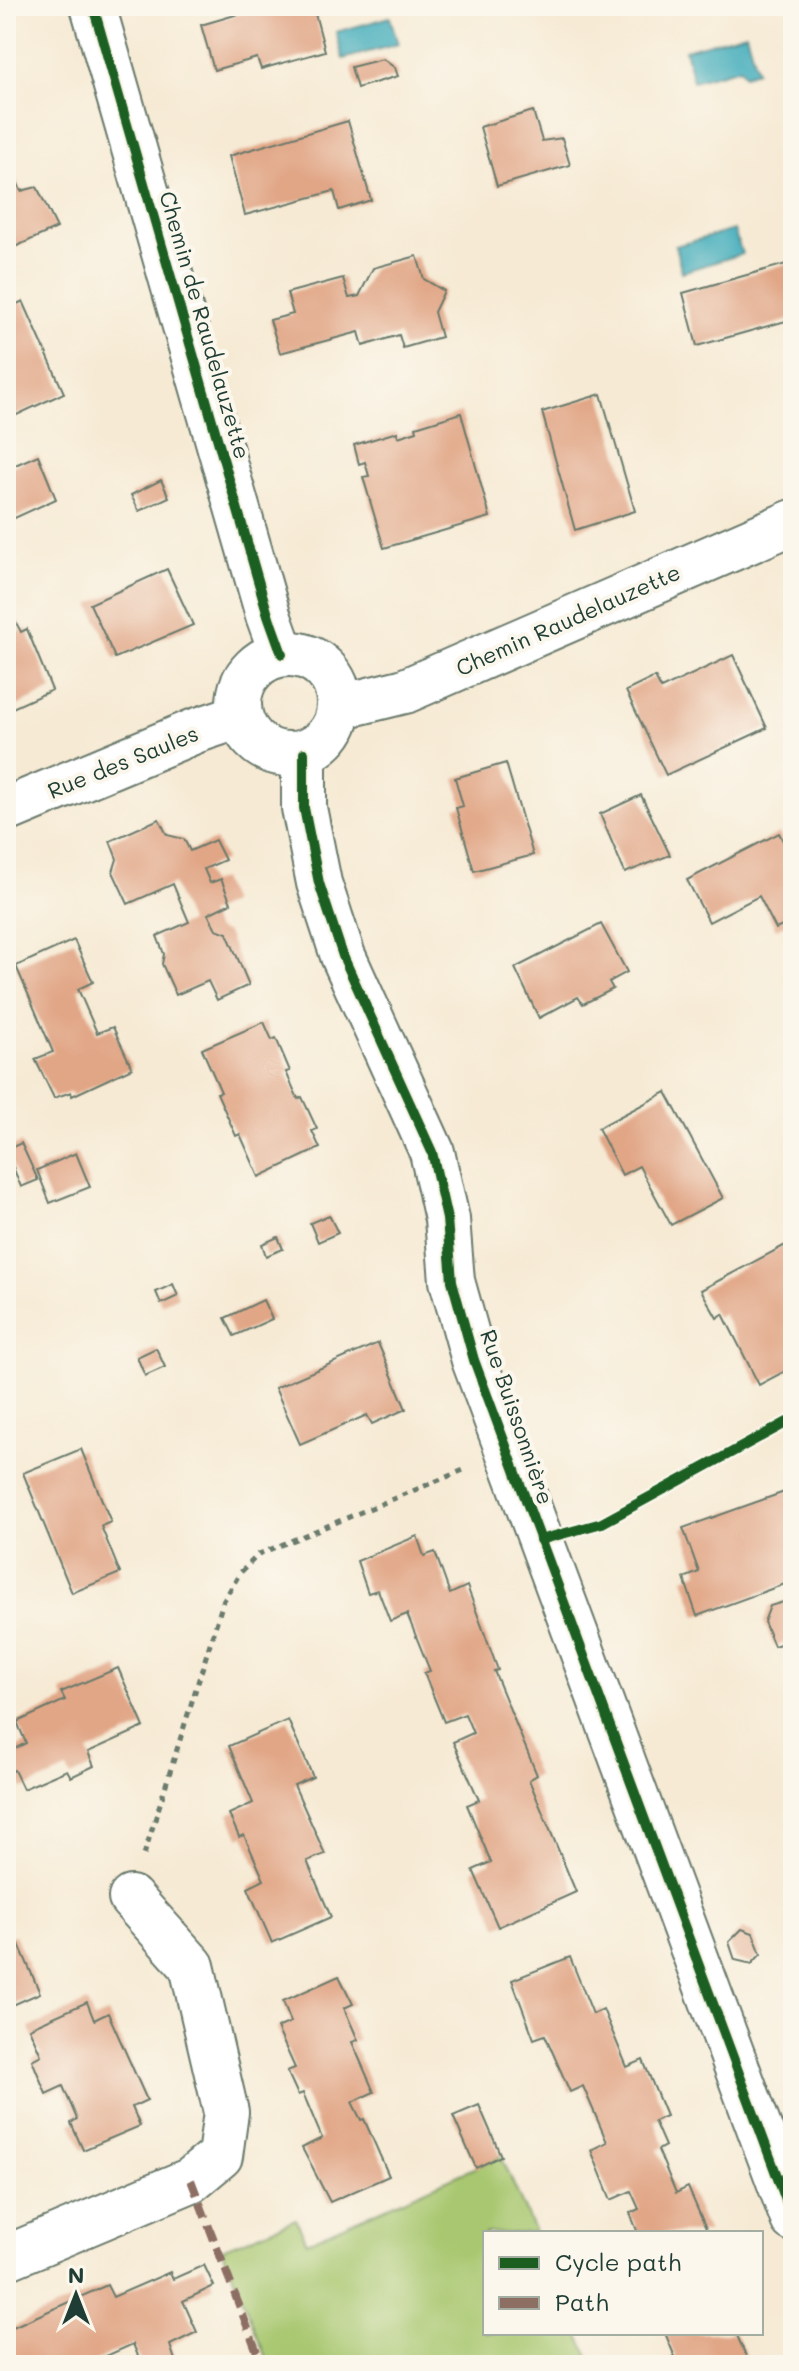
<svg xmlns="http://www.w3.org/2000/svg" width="799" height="2371" font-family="Mali,sans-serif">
  <rect width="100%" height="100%" fill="#fbf7ec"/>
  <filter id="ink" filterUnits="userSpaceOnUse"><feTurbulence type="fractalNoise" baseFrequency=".0125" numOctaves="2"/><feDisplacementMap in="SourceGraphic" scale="16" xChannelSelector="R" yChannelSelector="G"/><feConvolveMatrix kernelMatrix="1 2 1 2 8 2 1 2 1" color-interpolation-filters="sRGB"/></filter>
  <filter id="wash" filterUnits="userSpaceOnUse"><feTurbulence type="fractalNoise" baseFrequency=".006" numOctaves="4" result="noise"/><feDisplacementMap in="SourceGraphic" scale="32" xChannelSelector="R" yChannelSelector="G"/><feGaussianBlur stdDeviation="1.8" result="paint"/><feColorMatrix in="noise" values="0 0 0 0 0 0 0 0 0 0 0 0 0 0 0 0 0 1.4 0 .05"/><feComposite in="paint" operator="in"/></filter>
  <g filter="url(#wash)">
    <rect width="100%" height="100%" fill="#f6ead4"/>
    <polygon fill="#a8c76f" stroke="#648252" stroke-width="2" points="501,2156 535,2233 485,2233 485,2333 578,2333 592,2364 269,2365 222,2249 296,2219 307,2242"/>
    <g fill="#3caaba" stroke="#2e7477" stroke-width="2">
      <polygon points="390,17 398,44 343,59 336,32"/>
      <polygon points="746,33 757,71 744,75 740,68 693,81 685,50"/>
      <polygon points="734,230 742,254 682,272 675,246"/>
    </g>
    <g id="blocks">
      <g fill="#e1a686">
        <polygon points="266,6 290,6 292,11 313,6 325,51 261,69 257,58 214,70 201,25"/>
        <polygon points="383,59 395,68 398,76 357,88 351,67"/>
        <polygon points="533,111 542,141 562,138 570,165 497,186 480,127"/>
        <polygon points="348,121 371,200 339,210 334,191 245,215 229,156"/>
        <polygon points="6,157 21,191 37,187 57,228 6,251"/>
        <polygon points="417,256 424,279 444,291 434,312 441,337 403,348 399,335 363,346 359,332 280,353 270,320 293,314 287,293 343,278 349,298 359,296 373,268"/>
        <polygon points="793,262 793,319 697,346 683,293"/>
        <polygon points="23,301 64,393 6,420 6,309"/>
        <polygon points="601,394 635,511 575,530 542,412"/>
        <polygon points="461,413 490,517 384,548 363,477 369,476 365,462 359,464 354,445 397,432 398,437 417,431 416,427"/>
        <polygon points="38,455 56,499 6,522 6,469"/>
        <polygon points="161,480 169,497 139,511 131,495"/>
        <polygon points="167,569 193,625 115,658 90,604"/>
        <polygon points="6,604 21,632 27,629 52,690 6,711"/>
        <polygon points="733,655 767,728 666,775 626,691 655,677 661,689"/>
        <polygon points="506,763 533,855 474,871 456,808 463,806 455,778"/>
        <polygon points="641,795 670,855 625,873 600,814"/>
        <polygon points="159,819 167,835 184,839 190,851 215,840 225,860 204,869 210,883 221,879 231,903 208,914 216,929 227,933 249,985 217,1000 208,981 176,995 162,964 164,954 157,936 189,922 173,884 128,904 113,872 117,859 110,841"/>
        <polygon points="779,833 793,860 793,921 776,929 759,896 709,922 687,880"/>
        <polygon points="601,924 627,972 609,982 613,989 583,1004 578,997 539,1018 515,968"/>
        <polygon points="74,940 93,982 78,989 97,1033 113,1027 132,1068 72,1096 71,1092 54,1098 35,1059 53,1052 16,966"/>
        <polygon points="264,1022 272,1040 276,1038 290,1071 286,1072 298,1099 302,1097 317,1129 312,1131 320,1148 259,1177 240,1134 236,1136 217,1093 221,1092 202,1049"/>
        <polygon points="666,1092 723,1198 671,1225 639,1166 622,1175 598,1128"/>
        <polygon points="21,1143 38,1180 21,1187 6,1150"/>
        <polygon points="76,1153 90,1187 50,1203 37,1170"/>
        <polygon points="329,1215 338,1233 318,1242 310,1223"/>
        <polygon points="278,1237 283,1249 266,1256 262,1244"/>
        <polygon points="793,1241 793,1367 759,1385 723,1314 717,1318 701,1290"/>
        <polygon points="173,1284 178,1296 161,1304 156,1292"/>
        <polygon points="263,1300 272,1319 234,1336 225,1318"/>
        <polygon points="378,1343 406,1409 372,1424 367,1415 300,1444 275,1388"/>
        <polygon points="156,1348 165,1367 145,1376 137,1357"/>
        <polygon points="81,1449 111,1522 101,1526 120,1573 72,1593 23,1473"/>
        <polygon points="793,1489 793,1581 697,1616 684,1578 699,1572 683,1528"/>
        <polygon points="417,1536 424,1556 435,1552 450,1594 467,1586 498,1670 494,1671 537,1775 529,1780 576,1892 498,1927 473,1870 491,1862 467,1805 479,1800 453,1742 473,1733 465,1714 444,1722 424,1673 430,1671 407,1614 390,1621 378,1590 368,1593 357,1561"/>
        <polygon points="793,1599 793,1640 774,1646 764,1622 770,1606"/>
        <polygon points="118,1668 144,1727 88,1752 94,1766 71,1777 67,1770 23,1789 14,1770 6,1773 6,1753 26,1743 17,1722 65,1700 61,1692"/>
        <polygon points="288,1720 313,1777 294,1785 325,1854 307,1861 331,1917 272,1943 248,1888 264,1880 244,1835 239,1837 229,1814 253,1803 229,1746"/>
        <polygon points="742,1929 753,1933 761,1954 752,1964 735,1960 729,1942"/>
        <polygon points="6,1931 8,1937 15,1935 40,1993 6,2008"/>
        <polygon points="570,1957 593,2014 603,2009 627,2067 643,2060 666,2116 654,2121 665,2146 658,2150 676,2193 688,2187 708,2233 638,2233 630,2213 639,2209 631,2191 611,2200 591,2150 607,2142 583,2086 570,2092 545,2035 534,2039 512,1980"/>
        <polygon points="339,1976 353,2004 344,2008 358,2040 352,2042 374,2092 352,2102 361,2120 364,2119 389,2176 330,2202 302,2148 322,2138 303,2093 298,2095 287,2071 295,2068 277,2028 291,2022 283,2001"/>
        <polygon points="87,2002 94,2020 108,2013 147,2100 132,2107 140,2126 83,2150 71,2123 77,2119 63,2086 46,2094 32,2060 41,2055 29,2028"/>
        <polygon points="479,2105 501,2156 476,2168 453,2116"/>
        <polygon points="204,2265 214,2286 183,2301 197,2332 170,2345 175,2360 164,2365 142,2365 133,2344 86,2365 6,2365 6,2330 107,2285 113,2297 170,2272 173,2279"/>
        <polygon points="665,2333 736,2333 750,2365 656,2365 675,2357"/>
      </g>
    </g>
  </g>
  <g filter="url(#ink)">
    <use href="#blocks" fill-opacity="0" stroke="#6a7a6c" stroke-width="2"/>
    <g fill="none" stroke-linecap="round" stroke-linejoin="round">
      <g stroke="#6a7a6c" stroke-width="48">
        <g id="street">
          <polyline points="93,6 268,615 282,654"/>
          <circle cx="289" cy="704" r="50"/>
          <polyline points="340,707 405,691 793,522"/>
          <polyline points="304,753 304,808 319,883 343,956 432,1152 447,1219 452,1281 474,1360 793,2219"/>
          <polyline points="6,810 195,731 240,716"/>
          <polyline points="6,2258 191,2180 220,2156 226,2112 192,1966 131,1898"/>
        </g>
      </g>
      <polyline stroke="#6a7a6c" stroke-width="5" stroke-dasharray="6 6" stroke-linecap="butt" points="144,1855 223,1602 240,1573 259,1554 466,1469"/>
      <use href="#street" stroke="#fff" stroke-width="44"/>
      <polyline stroke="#8d6e63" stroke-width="8" stroke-dasharray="16 8" stroke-linecap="butt" points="191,2180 262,2365"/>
      <g stroke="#fbf7ec" stroke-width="15">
        <g id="cycleway">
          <polyline points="93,6 268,615 282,654"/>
          <polyline points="304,753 304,808 319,883 343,956 432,1152 447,1219 452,1281 474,1360 793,2219"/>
          <polyline points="540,1540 602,1523 793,1419"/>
        </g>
      </g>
      <use href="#cycleway" stroke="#1b5e20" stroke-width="10"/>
    </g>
  </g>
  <g text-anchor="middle" stroke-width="8" stroke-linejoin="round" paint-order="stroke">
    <g font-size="22" fill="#1f3d34" stroke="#fbf7ec">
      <text transform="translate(205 325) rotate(74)" y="8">Chemin de Raudelauzette</text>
      <text transform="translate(568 620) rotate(-24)" y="8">Chemin Raudelauzette</text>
      <text transform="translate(123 762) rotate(-22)" y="8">Rue des Saules</text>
      <text transform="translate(517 1417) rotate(71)" y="8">Rue Buissonnière</text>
    </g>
  </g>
  <rect width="799" height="2371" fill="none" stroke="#fbf7ec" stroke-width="32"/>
  <rect x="483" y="2231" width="280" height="104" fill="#fbf7ec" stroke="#a3ada2" stroke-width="2"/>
  <rect x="499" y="2257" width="40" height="12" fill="#1b5e20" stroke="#a3ada2" stroke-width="2"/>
  <text x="555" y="2271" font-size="24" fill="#1f3d34">Cycle path</text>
  <rect x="499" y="2297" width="40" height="12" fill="#8d6e63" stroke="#a3ada2" stroke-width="2"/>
  <text x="555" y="2311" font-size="24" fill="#1f3d34">Path</text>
  <g transform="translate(76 2295)" stroke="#fbf7ec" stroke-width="6" paint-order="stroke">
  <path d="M0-6L14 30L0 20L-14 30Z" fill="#1f3d34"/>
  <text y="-12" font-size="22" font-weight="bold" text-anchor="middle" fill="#1f3d34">N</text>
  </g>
</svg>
